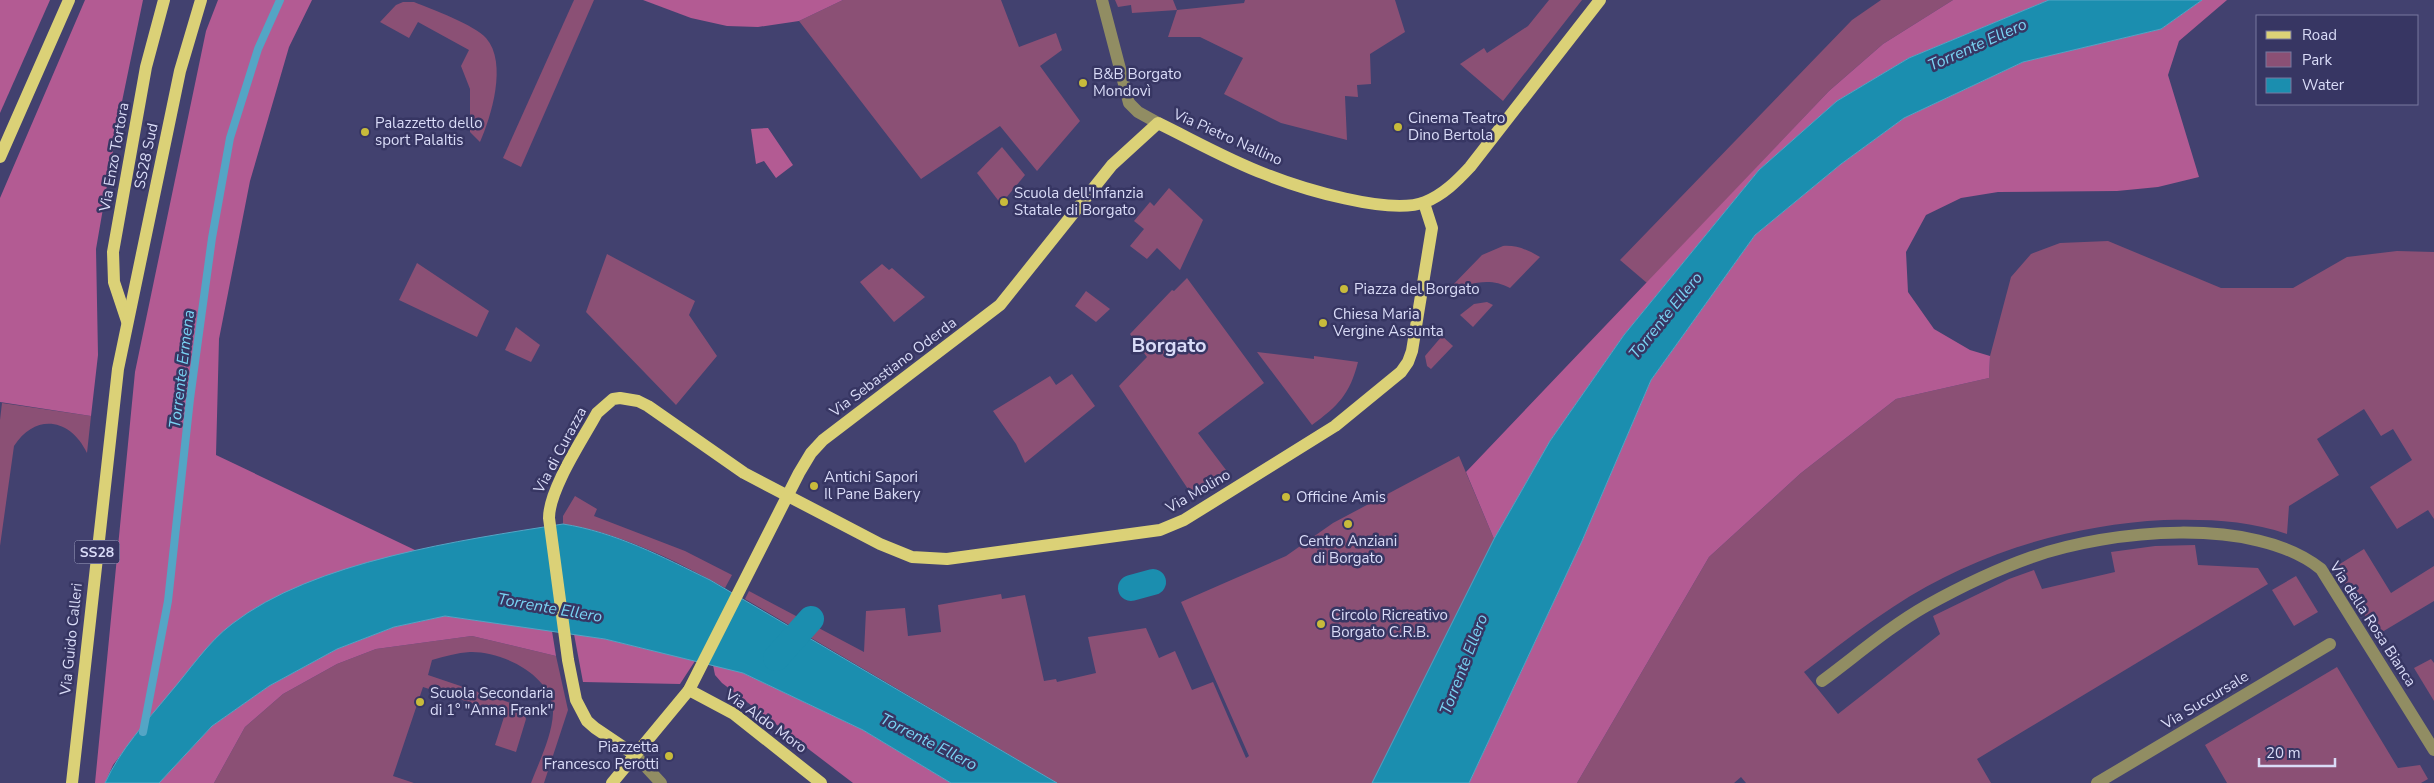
<svg xmlns="http://www.w3.org/2000/svg" width="2434" height="783" font-family="'Nunito Sans',sans-serif">
  <rect width="100%" height="100%" fill="#42416f"/>
  <g fill="#8b5075">
    <polygon points="574,0 594,0 521,167 503,158"/>
    <polygon points="843,0 1001,0 1019,47 1056,33 1062,50 1040,66 1080,121 1037,171 1000,126 921,179 799,21"/>
    <polygon points="1115,0 1173,0 1177,10 1244,3 1245,0 1395,0 1405,32 1370,54 1371,84 1357,85 1358,97 1345,96 1347,140 1281,123 1224,94 1243,58 1200,37 1168,37 1177,10 1132,13 1131,5 1118,7"/>
    <polygon points="1549,0 1582,0 1503,101 1460,64 1484,48 1487,53 1528,26"/>
    <polygon points="1881,0 1953,0 1883,44 1829,91 1647,283 1620,260 1852,20"/>
    <path d="M403 2H414C431 9 475 25 486 38 508 63 491 117 480 142L470 132V89L461 66 469 50 418 22 409 38 380 22 396 5Z"/>
    <polygon points="1002,147 1025,175 1001,204 977,173"/>
    <polygon points="1169,188 1203,220 1180,270 1157,248 1147,259 1130,246 1144,229 1134,221 1150,202 1154,206"/>
    <path d="M2108 241 2221 288H2293L2347 257 2397 251 2434 252V519L2428 510 2397 529 2370 487 2412 460 2393 429 2381 436 2364 409 2317 439 2339 475 2289 506 2287 534C2247 520 2207 519 2164 520 2068 525 1973 554 1893 607 1862 627 1833 650 1804 672L1838 714 1940 634 1933 616 2009 579 2034 570 2042 589 2115 572 2111 552 2155 546 2195 545 2198 565 2258 568 2268 584 1977 759 1991 783H1746L1741 777 1734 783H1577L1709 557 1801 473 1896 399 1989 378 1990 356 2011 277 2031 254 2060 243Z"/>
    <path d="M1503 246C1517 245 1528 250 1540 257L1510 288C1487 276 1470 285 1447 291L1482 255Z"/>
    <polygon points="607,254 695,301 689,315 717,356 676,405 586,312"/>
    <polygon points="417,263 489,311 477,337 399,300"/>
    <polygon points="882,264 889,270 892,268 925,297 894,322 860,282"/>
    <polygon points="1187,278 1264,383 1198,433 1226,470 1192,495 1119,386 1147,357 1130,334 1172,290 1174,291"/>
    <polygon points="1086,291 1110,309 1096,322 1075,306"/>
    <polygon points="1487,302 1493,305 1473,327 1460,315 1474,304"/>
    <polygon points="516,327 540,345 531,362 505,350"/>
    <polygon points="1442,336 1453,346 1431,369 1427,366 1425,356"/>
    <path d="M1257 352 1314 359V356L1358 362C1350 394 1338 406 1312 425Z"/>
    <polygon points="1072,374 1095,406 1025,463 1016,444 993,411 1050,376 1056,385"/>
    <path d="M2 403 91 416 87 453C71 419 36 412 14 446L0 546V420Z"/>
    <polygon points="1459,456 1494,539 1372,783 1057,783 745,599 749,591 864,652 866,611 905,608 908,636 941,632 938,605 1001,594 1002,599 1025,595 1044,681 1056,679 1057,682 1096,673 1088,637 1146,628 1159,658 1175,651 1192,690 1213,682 1246,758 1249,756 1181,602 1286,556 1333,523"/>
    <path d="M575 496 597 509 594 516 685 551 732 575 725 588C675 560 620 533 563 524V516Z"/>
    <polygon points="2364,549 2391,593 2434,566 2434,601 2377,635 2335,567"/>
    <polygon points="2296,576 2318,612 2294,626 2272,590"/>
    <path d="M472 636 556 656 568 710 544 783H531C539 762 552 736 553 713 554 676 502 651 470 652 457 653 445 656 432 660L428 675 514 704 524 713 526 719 516 752 495 745 505 714 423 687 393 776 414 783H214L245 727 283 694 337 664 376 649Z"/>
    <polygon points="2431,659 2434,663 2434,701 2414,668"/>
    <polygon points="2337,667 2398,768 2420,765 2428,779 2421,783 2227,783 2205,745"/>
  </g>
  <g fill="#b35b93">
    <polygon points="0,0 50,0 0,113"/>
    <polygon points="85,0 143,0 119,116 96,249 98,355 91,416 0,402 0,198"/>
    <polygon points="218,0 312,0 289,47 250,181 219,339 216,455 417,551 349,568 153,713 113,765 105,783 95,783 135,372 206,31"/>
    <polygon points="643,0 843,0 799,21 758,27 727,26 691,18"/>
    <polygon points="1953,0 2049,0 1909,58 1837,101 1759,170 1624,335 1550,441 1494,539 1466,472 1829,91 1883,44"/>
    <polygon points="2202,0 2227,0 2179,41 2168,75 2199,177 2158,187 2117,191 1998,192 1961,198 1926,215 1906,252 1908,292 1934,329 1970,350 1990,356 1989,378 1896,399 1801,473 1709,557 1577,783 1469,783 1582,541 1651,380 1755,235 1841,164 1904,118 2023,62 2161,29"/>
    <polygon points="768,128 793,165 776,178 764,161 756,164 751,129"/>
    <polygon points="445,616 552,631 556,656 472,636 376,649 337,664 283,694 245,727 214,783 159,783 212,726 269,686 337,649 394,627"/>
    <polygon points="574,634 605,639 695,661 680,684 583,682"/>
    <polygon points="713,665 743,673 863,730 951,783 853,783 722,683 715,675"/>
  </g>
  <g fill="#1b8eaf" stroke="#54a5c5">
    <polygon points="2049,0 2202,0 2161,29 2023,62 1904,118 1841,164 1755,235 1651,380 1582,541 1469,783 1372,783 1494,539 1550,441 1624,335 1759,170 1837,101 1909,58"/>
    <path d="M563 524C615 532 663 557 710 580L1057 783H951L863 730 743 673 605 639 445 616 394 627 337 649 269 686 212 726 159 783H105C120 750 146 722 169 694 189 671 208 642 232 624 313 561 462 540 563 524Z"/>
  </g>
  <g fill="none" stroke-linecap="round" stroke-linejoin="round">
    <polyline stroke="#54a5c5" stroke-width="8" points="143,732 168,601 190,399 212,238 230,138 258,49 280,0"/>
    <g stroke="#1b8eaf" stroke-width="26">
      <polyline points="1131,588 1153,582"/>
      <polyline points="776,658 811,619"/>
    </g>
    <g stroke="#918d63" stroke-width="12">
      <polyline points="1102,0 1129,103 1138,112 1158,123"/>
      <path d="M1822 681C1856 656 1889 627 1926 606 1960 587 1995 570 2032 557 2109 530 2254 515 2321 569L2434 750"/>
      <polyline points="635,755 661,783"/>
      <polyline points="2097,783 2330,644"/>
    </g>
    <g stroke="#dbd177" stroke-width="12">
      <polyline points="0,157 69,0"/>
      <polyline points="127,321 114,282 113,252 146,67 164,0"/>
      <polyline points="689,690 734,714 821,783"/>
      <path d="M635 755 595 728 587 721 576 700 568 660 549 518C549 489 583 439 597 413L613 399 620 398 638 401 648 406 744 473 880 544 912 557 947 559 1160 530 1184 520 1335 426 1401 372 1408 362 1412 351 1432 228 1424 203"/>
      <polyline points="72,783 118,369 180,71 201,0"/>
      <path d="M612 783 689 690 799 473 811 453 823 440 1000 305 1112 165 1158 123C1193 140 1228 160 1265 174 1300 188 1390 216 1425 202 1443 195 1457 181 1470 167L1600 0"/>
    </g>
  </g>
  <g fill="#c8bb3b" stroke="#373663" stroke-width="2">
    <circle cx="1083" cy="83" r="5"/>
    <circle cx="1398" cy="127" r="5"/>
    <circle cx="365" cy="132" r="5"/>
    <circle cx="1004" cy="202" r="5"/>
    <circle cx="1344" cy="289" r="5"/>
    <circle cx="1323" cy="323" r="5"/>
    <circle cx="814" cy="486" r="5"/>
    <circle cx="1286" cy="497" r="5"/>
    <circle cx="1348" cy="524" r="5"/>
    <circle cx="1321" cy="624" r="5"/>
    <circle cx="420" cy="702" r="5"/>
    <circle cx="669" cy="756" r="5"/>
  </g>
  <g text-anchor="middle" stroke-width="5" stroke-linejoin="round" paint-order="stroke">
    <rect fill="#373663" stroke="#a9aacb" stroke-width="1" x="74.5" y="540.5" width="45" height="23" rx="4"/>
    <g font-size="14" font-weight="bold" fill="#dadcf8">
      <text x="97" y="557">SS28</text>
    </g>
    <g font-size="15" fill="#dadcf8" stroke="#373663" text-anchor="start">
      <text x="1093" y="79">B&amp;B Borgato<tspan x="1093" dy="17">Mondovì</tspan></text>
      <text x="1408" y="123">Cinema Teatro<tspan x="1408" dy="17">Dino Bertola</tspan></text>
      <text x="375" y="128">Palazzetto dello<tspan x="375" dy="17">sport PalaItis</tspan></text>
      <text x="1014" y="198">Scuola dell'Infanzia<tspan x="1014" dy="17">Statale di Borgato</tspan></text>
      <text x="1354" y="294">Piazza del Borgato</text>
      <text x="1333" y="319">Chiesa Maria<tspan x="1333" dy="17">Vergine Assunta</tspan></text>
      <text x="824" y="482">Antichi Sapori<tspan x="824" dy="17">Il Pane Bakery</tspan></text>
      <text x="1296" y="502">Officine Amis</text>
      <text x="1348" y="546" text-anchor="middle">Centro Anziani<tspan x="1348" dy="17">di Borgato</tspan></text>
      <text x="1331" y="620">Circolo Ricreativo<tspan x="1331" dy="17">Borgato C.R.B.</tspan></text>
      <text x="430" y="698">Scuola Secondaria<tspan x="430" dy="17">di 1° "Anna Frank"</tspan></text>
      <text x="659" y="752" text-anchor="end">Piazzetta<tspan x="659" dy="17">Francesco Perotti</tspan></text>
    </g>
    <g font-size="15" fill="#dadcf8" stroke="#373663">
      <text transform="translate(1228 137) rotate(24)" y="5">Via Pietro Nallino</text>
      <text transform="translate(146 156) rotate(-78)" y="5">SS28 Sud</text>
      <text transform="translate(114 157) rotate(-80)" y="5">Via Enzo Tortora</text>
      <text transform="translate(893 367) rotate(-37)" y="5">Via Sebastiano Oderda</text>
      <text transform="translate(560 450) rotate(-62)" y="5">Via di Curazza</text>
      <text transform="translate(1198 491) rotate(-30)" y="5">Via Molino</text>
      <text transform="translate(2373 624) rotate(57)" y="5">Via della Rosa Bianca</text>
      <text transform="translate(71 639) rotate(-84)" y="5">Via Guido Calleri</text>
      <text transform="translate(2205 700) rotate(-31)" y="5">Via Succursale</text>
      <text transform="translate(766 721) rotate(36)" y="5">Via Aldo Moro</text>
    </g>
    <g font-size="16" font-style="italic" fill="#79d3f3" stroke="#373663">
      <text transform="translate(1977 44) rotate(-24)" y="6">Torrente Ellero</text>
      <text transform="translate(1665 315) rotate(-51)" y="6">Torrente Ellero</text>
      <text transform="translate(181 369) rotate(-83)" y="6">Torrente Ermena</text>
      <text transform="translate(550 607) rotate(10)" y="6">Torrente Ellero</text>
      <text transform="translate(1463 664) rotate(-69)" y="6">Torrente Ellero</text>
      <text transform="translate(929 741) rotate(27)" y="6">Torrente Ellero</text>
    </g>
    <g font-size="20" font-weight="bold" fill="#dadcf8" stroke="#373663">
      <text x="1169" y="352">Borgato</text>
    </g>
  </g>
  <rect x="2256" y="15" width="162" height="90" fill="#373663" stroke="#78789f"/>
  <rect x="2266" y="31" width="25" height="8" fill="#dbd177" stroke="#78789f"/>
  <text x="2302" y="40" font-size="15" fill="#dadcf8">Road</text>
  <rect x="2266" y="52" width="25" height="15" fill="#8b5075" stroke="#78789f"/>
  <text x="2302" y="65" font-size="15" fill="#dadcf8">Park</text>
  <rect x="2266" y="78" width="25" height="15" fill="#1b8eaf" stroke="#78789f"/>
  <text x="2302" y="90" font-size="15" fill="#dadcf8">Water</text>
  <path d="M2259 758v8h76v-8" fill="none" stroke="#dadcf8" stroke-width="2.5"/>
  <text x="2266" y="758" font-size="15" fill="#dadcf8" stroke="#373663" stroke-width="4" paint-order="stroke">20 m</text>
</svg>
